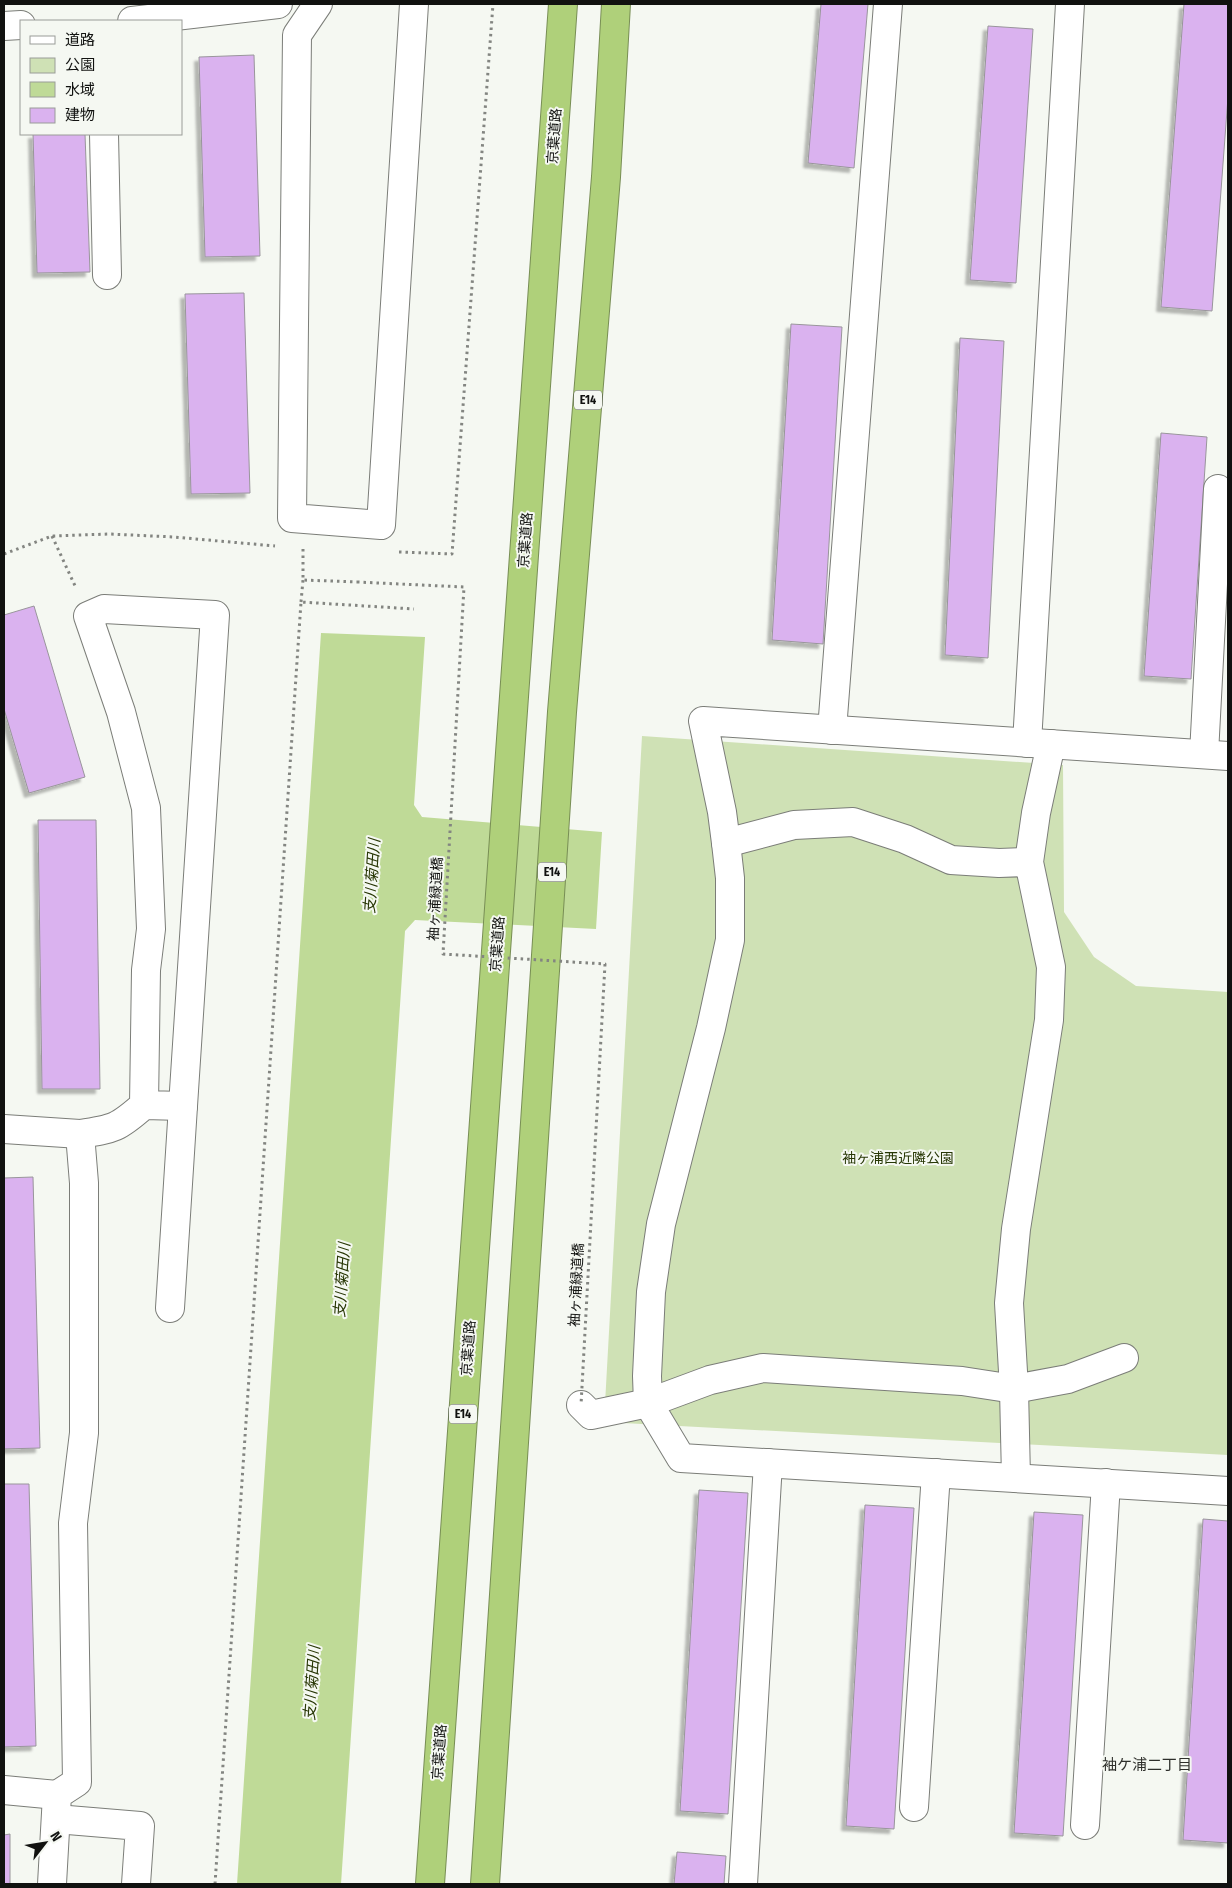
<svg xmlns="http://www.w3.org/2000/svg" width="1232" height="1888" font-family="'Fira Sans Condensed','Noto Sans JP',sans-serif">
  <defs>
    <filter id="shadow"><feDropShadow dx="-4.5" dy="4.5" stdDeviation="1" flood-color="#0004"/></filter>
  </defs>
  <rect width="100%" height="100%" fill="#f5f8f2"/>
  <polygon fill="#cfe1b5" points="642,736 1063,765 1064,912 1094,957 1136,986 1228,992 1228,1455 604,1422"/>
  <polygon fill="#bfda97" points="321,633 425,637 414,805 422,817 602,832 596,929 415,920 405,931 341,1884 237,1884"/>
  <g fill="#dab2ef" stroke="#99969b" filter="url(#shadow)">
    <polygon points="821,4 868,4 854,168 808,163"/>
    <polygon points="1184,4 1228,4 1228,97 1212,311 1161,307"/>
    <polygon points="988,26 1033,29 1016,283 970,280"/>
    <polygon points="254,55 260,256 205,257 199,57"/>
    <polygon points="33,134 85,134 90,272 37,273"/>
    <polygon points="244,293 250,493 191,494 185,294"/>
    <polygon points="791,324 842,327 823,644 772,640"/>
    <polygon points="960,338 1004,341 988,658 945,655"/>
    <polygon points="1161,433 1207,437 1191,679 1144,676"/>
    <polygon points="34,606 85,777 29,793 4,709 4,615"/>
    <polygon points="38,820 96,820 100,1089 42,1089"/>
    <polygon points="33,1177 40,1448 4,1449 4,1178"/>
    <polygon points="4,1484 29,1484 36,1746 4,1747"/>
    <polygon points="699,1490 748,1493 728,1814 680,1811"/>
    <polygon points="865,1505 914,1508 894,1829 846,1826"/>
    <polygon points="1034,1512 1083,1515 1063,1836 1014,1833"/>
    <polygon points="1203,1519 1228,1521 1228,1843 1183,1840"/>
    <polygon points="10,1834 10,1884 4,1884 4,1835"/>
    <polygon points="677,1852 726,1856 724,1884 674,1884"/>
  </g>
  <g fill="none" stroke-linecap="round" stroke-linejoin="round">
    <g stroke="#7b7d78" stroke-width="30">
      <g id="minor">
        <polyline points="318,4 297,35 292,518 381,525 414,4"/>
        <polyline points="132,21 278,4"/>
        <polyline points="4,26 21,25"/>
        <polyline points="104,134 107,275"/>
        <polyline points="832,730 888,4"/>
        <polyline points="1027,743 1070,4"/>
        <polyline points="1204,754 1218,489"/>
        <polyline points="1228,756 703,721 722,812 726,843 730,878 730,940 711,1028 661,1224 651,1292 647,1376 648,1403 681,1458 1228,1491"/>
        <polyline points="726,843 794,825 853,822 905,839 951,860 999,863 1029,862"/>
        <polyline points="4,1129 80,1134"/>
        <polyline points="170,1308 183,1106"/>
        <polyline points="581,1405 591,1415 648,1403 710,1380 763,1368 962,1381 1014,1389 1068,1379 1124,1358"/>
        <polyline points="1016,1478 1014,1389 1009,1303 1016,1229 1049,1020 1051,967 1029,862 1036,813 1051,744"/>
        <polyline points="4,1790 57,1795"/>
        <polyline points="914,1807 936,1473"/>
        <polyline points="56,1819 140,1826 136,1884"/>
        <polyline points="1085,1825 1106,1483"/>
        <path d="M52 1884 57 1795 77 1782 73 1523 84 1433V1183L80 1134C114 1129 118 1128 144 1105L183 1106 215 615 104 609 88 616 121 712 146 808 151 929 146 970 144 1105"/>
        <polyline points="743,1884 768,1463"/>
      </g>
    </g>
    <g stroke="#788e55" stroke-width="30">
      <g id="highway">
        <polyline points="430,1884 563,4"/>
        <polyline points="485,1884 562,712 606,177 616,4"/>
      </g>
    </g>
    <g stroke="#838581" stroke-width="3" stroke-dasharray="2.5 4" stroke-linecap="butt">
      <polyline points="52,536 76,588"/>
      <polyline points="303,549 303,580 357,582"/>
      <polyline points="399,552 452,554 493,4"/>
      <polyline points="4,554 52,536 109,534 174,537 275,546"/>
      <polyline points="301,602 303,580"/>
      <polyline points="215,1884 301,602 414,609"/>
    </g>
    <use href="#minor" stroke="#fff" stroke-width="28"/>
    <use href="#highway" stroke="#afd07a" stroke-width="28"/>
    <polyline stroke="#838581" stroke-width="3" stroke-dasharray="2.5 4" stroke-linecap="butt" points="357,582 464,587 443,954 605,964 581,1405"/>
  </g>
  <g text-anchor="middle" stroke-width="4" stroke-linejoin="round" paint-order="stroke">
    <g fill="#f5f8f2" stroke="#555754" stroke-width="1">
      <rect x="574" y="390.5" width="28" height="19" rx="4"/>
      <rect x="538" y="862.5" width="28" height="19" rx="4"/>
      <rect x="449" y="1404.5" width="28" height="19" rx="4"/>
    </g>
    <g font-size="12" font-weight="bold" fill="#111210">
      <text x="588" y="404">E14</text>
      <text x="552" y="876">E14</text>
      <text x="463" y="1418">E14</text>
    </g>
    <g font-size="14" fill="#111210" stroke="#f5f8f2">
      <text transform="translate(554 136) rotate(-86)" y="5">京葉道路</text>
      <text transform="translate(525 540) rotate(-86)" y="5">京葉道路</text>
      <text transform="translate(435 899) rotate(-87)" y="5">袖ヶ浦緑道橋</text>
      <text transform="translate(497 944) rotate(-86)" y="5">京葉道路</text>
      <text transform="translate(576 1285) rotate(-87)" y="5">袖ヶ浦緑道橋</text>
      <text transform="translate(468 1348) rotate(-86)" y="5">京葉道路</text>
      <text transform="translate(439 1752) rotate(-86)" y="5">京葉道路</text>
    </g>
    <g font-size="14" fill="#273705" stroke="#f5f8f2">
      <text x="898" y="1163">袖ヶ浦西近隣公園</text>
    </g>
    <g font-size="15" font-style="italic" fill="#273604" stroke="#f5f8f2">
      <text transform="translate(372 876) rotate(-86)" y="5">支川菊田川</text>
      <text transform="translate(342 1280) rotate(-86)" y="5">支川菊田川</text>
      <text transform="translate(312 1683) rotate(-86)" y="5">支川菊田川</text>
    </g>
    <g font-size="15" fill="#2e2f2b" stroke="#f5f8f2">
      <text x="1147" y="1770">袖ケ浦二丁目</text>
    </g>
  </g>
  <rect width="1232" height="1888" fill="none" stroke="#111210" stroke-width="10"/>
  <rect x="20" y="20" width="162" height="115" fill="#f5f8f2" stroke="#9a9c98"/>
  <rect x="30" y="36" width="25" height="8" fill="#ffffff" stroke="#9a9c98"/>
  <text x="65" y="45" font-size="15" fill="#111210">道路</text>
  <rect x="30" y="58" width="25" height="15" fill="#cfe1b5" stroke="#9a9c98"/>
  <text x="65" y="70" font-size="15" fill="#111210">公園</text>
  <rect x="30" y="82" width="25" height="15" fill="#bfda97" stroke="#9a9c98"/>
  <text x="65" y="95" font-size="15" fill="#111210">水域</text>
  <rect x="30" y="108" width="25" height="15" fill="#dab2ef" stroke="#9a9c98"/>
  <text x="65" y="120" font-size="15" fill="#111210">建物</text>
  <g transform="translate(45 1843) rotate(59)" stroke="#f5f8f2" stroke-width="4" paint-order="stroke">
  <path d="M0-4L9 19L0 12L-9 19Z" fill="#111210"/>
  <text y="-8" font-size="14" font-weight="bold" text-anchor="middle" fill="#111210">N</text>
  </g>
</svg>
